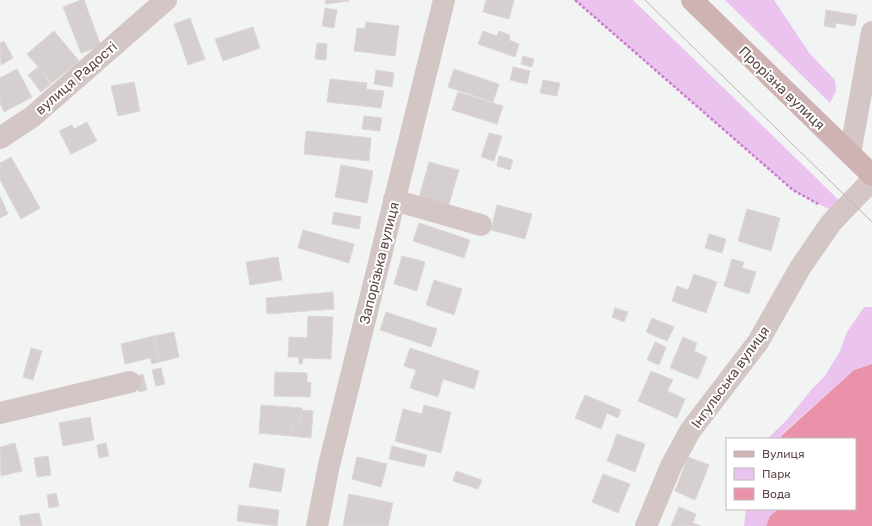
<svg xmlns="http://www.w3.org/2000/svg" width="872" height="526" font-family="Rubik,sans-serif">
  <rect width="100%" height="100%" fill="#f2f4f3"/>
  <g fill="#eac3ef">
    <polygon points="575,0 633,0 846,207 838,214 793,190"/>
    <polygon points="725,0 774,0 810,54 835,80 836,91 830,103"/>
    <polygon points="864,307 872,307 872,364 854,370 782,434 780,439 767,439 786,421 812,389 825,376 840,351 847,332"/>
    <polygon points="746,509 777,509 775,512 770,516 766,526 744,526"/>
  </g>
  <polygon fill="#ea92aa" points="872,364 872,526 766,526 770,516 775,512 777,509 855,509 855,439 780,439 782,435 854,370"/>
  <g fill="#d6cfcf" stroke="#ddd7d6">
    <polygon points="81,0 84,0 101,46 81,53 63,7"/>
    <polygon points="325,0 349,0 349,1 326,4"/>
    <polygon points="486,0 514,0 509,19 483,12"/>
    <polygon points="325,8 337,10 334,28 322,26"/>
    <polygon points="826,10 857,15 855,26 836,23 835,28 824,26"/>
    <polygon points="190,18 205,59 188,65 174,24"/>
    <polygon points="366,22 399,26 395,56 354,51 357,28 365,29"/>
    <polygon points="253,27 260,48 223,61 215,39"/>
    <polygon points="54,31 79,61 52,83 27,54"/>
    <polygon points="483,31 497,36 499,31 510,35 509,40 519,44 515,57 478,44"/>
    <polygon points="4,41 13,58 1,65 0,43"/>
    <polygon points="317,43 327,44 326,60 315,59"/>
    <polygon points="523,56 534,59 532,67 521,64"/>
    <polygon points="38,67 51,84 41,92 28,75"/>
    <polygon points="513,67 530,71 527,84 510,80"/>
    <polygon points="17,69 32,97 4,112 0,103 0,78"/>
    <polygon points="454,69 499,84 493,102 448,87"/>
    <polygon points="376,70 394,73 392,87 374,84"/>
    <polygon points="330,79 367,83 366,89 384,91 381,108 327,102"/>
    <polygon points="543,80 560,83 557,96 540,93"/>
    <polygon points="134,82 140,111 118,116 111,86"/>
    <polygon points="458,92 503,106 497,124 452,110"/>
    <polygon points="364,116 382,118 380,131 362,129"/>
    <polygon points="87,122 97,141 71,154 59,131 72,125 74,129"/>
    <polygon points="306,131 371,138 369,161 304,154"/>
    <polygon points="489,133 502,136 494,161 481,157"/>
    <polygon points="499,156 513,160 510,170 497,166"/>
    <polygon points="11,157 40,208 21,219 0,180 0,163"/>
    <polygon points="429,162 459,170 448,207 419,198"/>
    <polygon points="341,165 373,171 367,203 335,197"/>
    <polygon points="0,196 8,214 0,218"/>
    <polygon points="497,205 532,214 525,239 491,230"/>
    <polygon points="747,209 780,218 771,251 738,241"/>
    <polygon points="334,212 361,217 359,229 332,224"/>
    <polygon points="419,223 470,240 464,258 413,241"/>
    <polygon points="303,230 354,244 349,263 298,248"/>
    <polygon points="709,234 726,239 722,253 705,248"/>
    <polygon points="402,256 425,262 417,291 394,284"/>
    <polygon points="278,257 282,280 250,285 246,262"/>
    <polygon points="732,259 744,262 742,268 756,272 749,294 724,286"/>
    <polygon points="694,274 717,282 706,313 672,301 677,286 688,290"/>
    <polygon points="434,280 462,289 454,315 426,305"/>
    <polygon points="333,292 334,309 267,314 266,298"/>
    <polygon points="615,308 628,312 624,322 612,317"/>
    <polygon points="386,312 437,329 431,347 380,330"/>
    <polygon points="308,316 333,317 331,359 303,358 302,364 299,364 299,357 288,357 289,337 307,338"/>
    <polygon points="652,318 674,327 667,341 646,332"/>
    <polygon points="174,332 179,357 160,362 154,336"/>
    <polygon points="154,336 160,362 152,364 150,358 125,364 121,344"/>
    <polygon points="683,337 697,343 694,351 707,357 698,379 670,368"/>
    <polygon points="655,342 666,347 659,365 647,360"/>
    <polygon points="31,348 42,351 33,380 23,377"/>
    <polygon points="410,348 479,371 474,389 443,379 438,397 410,388 416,370 404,366"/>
    <polygon points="161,368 165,384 156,386 152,370"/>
    <polygon points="651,371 673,380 667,391 685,399 677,418 638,401"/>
    <polygon points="275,372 307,373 307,382 311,383 310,397 274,396"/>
    <polygon points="143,374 147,390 139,392 135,376"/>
    <polygon points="585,395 621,410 618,418 607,413 601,429 575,418"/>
    <polygon points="261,405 302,408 301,423 293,422 291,436 259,433"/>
    <polygon points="424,405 451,412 441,453 395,441 403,409 422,414"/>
    <polygon points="302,410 313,411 311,438 291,436 293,422 301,423"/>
    <polygon points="90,417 94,440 63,446 59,423"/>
    <polygon points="617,434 645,444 635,472 607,461"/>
    <polygon points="15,443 22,471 1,476 0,447"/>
    <polygon points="106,443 109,456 99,458 97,445"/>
    <polygon points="392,446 427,455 424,467 389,459"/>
    <polygon points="48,456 51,475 37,477 34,458"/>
    <polygon points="357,457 387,464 381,487 352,479"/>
    <polygon points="688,457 709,465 695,500 675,491"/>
    <polygon points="254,463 285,469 281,492 249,487"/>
    <polygon points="456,471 482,480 478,489 453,481"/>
    <polygon points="603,474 630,484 618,513 592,502"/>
    <polygon points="56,493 59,506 49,508 47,495"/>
    <polygon points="349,494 393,503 388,526 343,526"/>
    <polygon points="239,505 279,510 277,526 237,521"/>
    <polygon points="679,507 696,514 693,523 701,526 671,526"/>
    <polygon points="39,513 42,526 21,526 19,516"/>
  </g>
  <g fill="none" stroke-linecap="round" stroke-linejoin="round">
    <polyline stroke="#cc7cca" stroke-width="2.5" stroke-dasharray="3 2" stroke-linecap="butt" points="575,0 793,190 820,205"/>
    <g stroke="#d5c6c6" stroke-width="22">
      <polyline points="0,138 32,117 166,0"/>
      <polyline points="850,154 872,32"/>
      <polyline points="394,200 481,225"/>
      <polyline points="0,413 130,382"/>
      <polyline points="317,526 329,465 444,0"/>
      <polyline points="646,526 671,466 690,431 758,342 800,268 831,223 872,180"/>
    </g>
    <polyline stroke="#cfb3b3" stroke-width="22" points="692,0 872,175"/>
    <polyline stroke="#bcb5b4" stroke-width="1" points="645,0 872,222"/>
  </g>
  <g text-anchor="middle" stroke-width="4" stroke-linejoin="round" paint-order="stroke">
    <g font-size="14" fill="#5f4a4a" stroke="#fff">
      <text transform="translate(76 78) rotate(-41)" y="5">вулиця Радості</text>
      <text transform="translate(782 88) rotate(44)" y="5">Прорізна вулиця</text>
      <text transform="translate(379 263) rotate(-76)" y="5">Запорізька вулиця</text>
      <text transform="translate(730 377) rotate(-54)" y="5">Інгульська вулиця</text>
    </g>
  </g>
  <rect x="726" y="438" width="130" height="72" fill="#ffffff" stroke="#bfb7b7"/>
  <rect x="734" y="451" width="20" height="6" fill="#cfb3b3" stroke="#bfb7b7"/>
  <text x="762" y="458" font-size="12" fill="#5f4a4a">Вулиця</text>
  <rect x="734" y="468" width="20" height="12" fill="#eac3ef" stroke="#bfb7b7"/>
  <text x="762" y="478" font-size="12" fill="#5f4a4a">Парк</text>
  <rect x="734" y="488" width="20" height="12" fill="#ea92aa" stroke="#bfb7b7"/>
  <text x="762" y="498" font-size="12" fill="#5f4a4a">Вода</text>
</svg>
